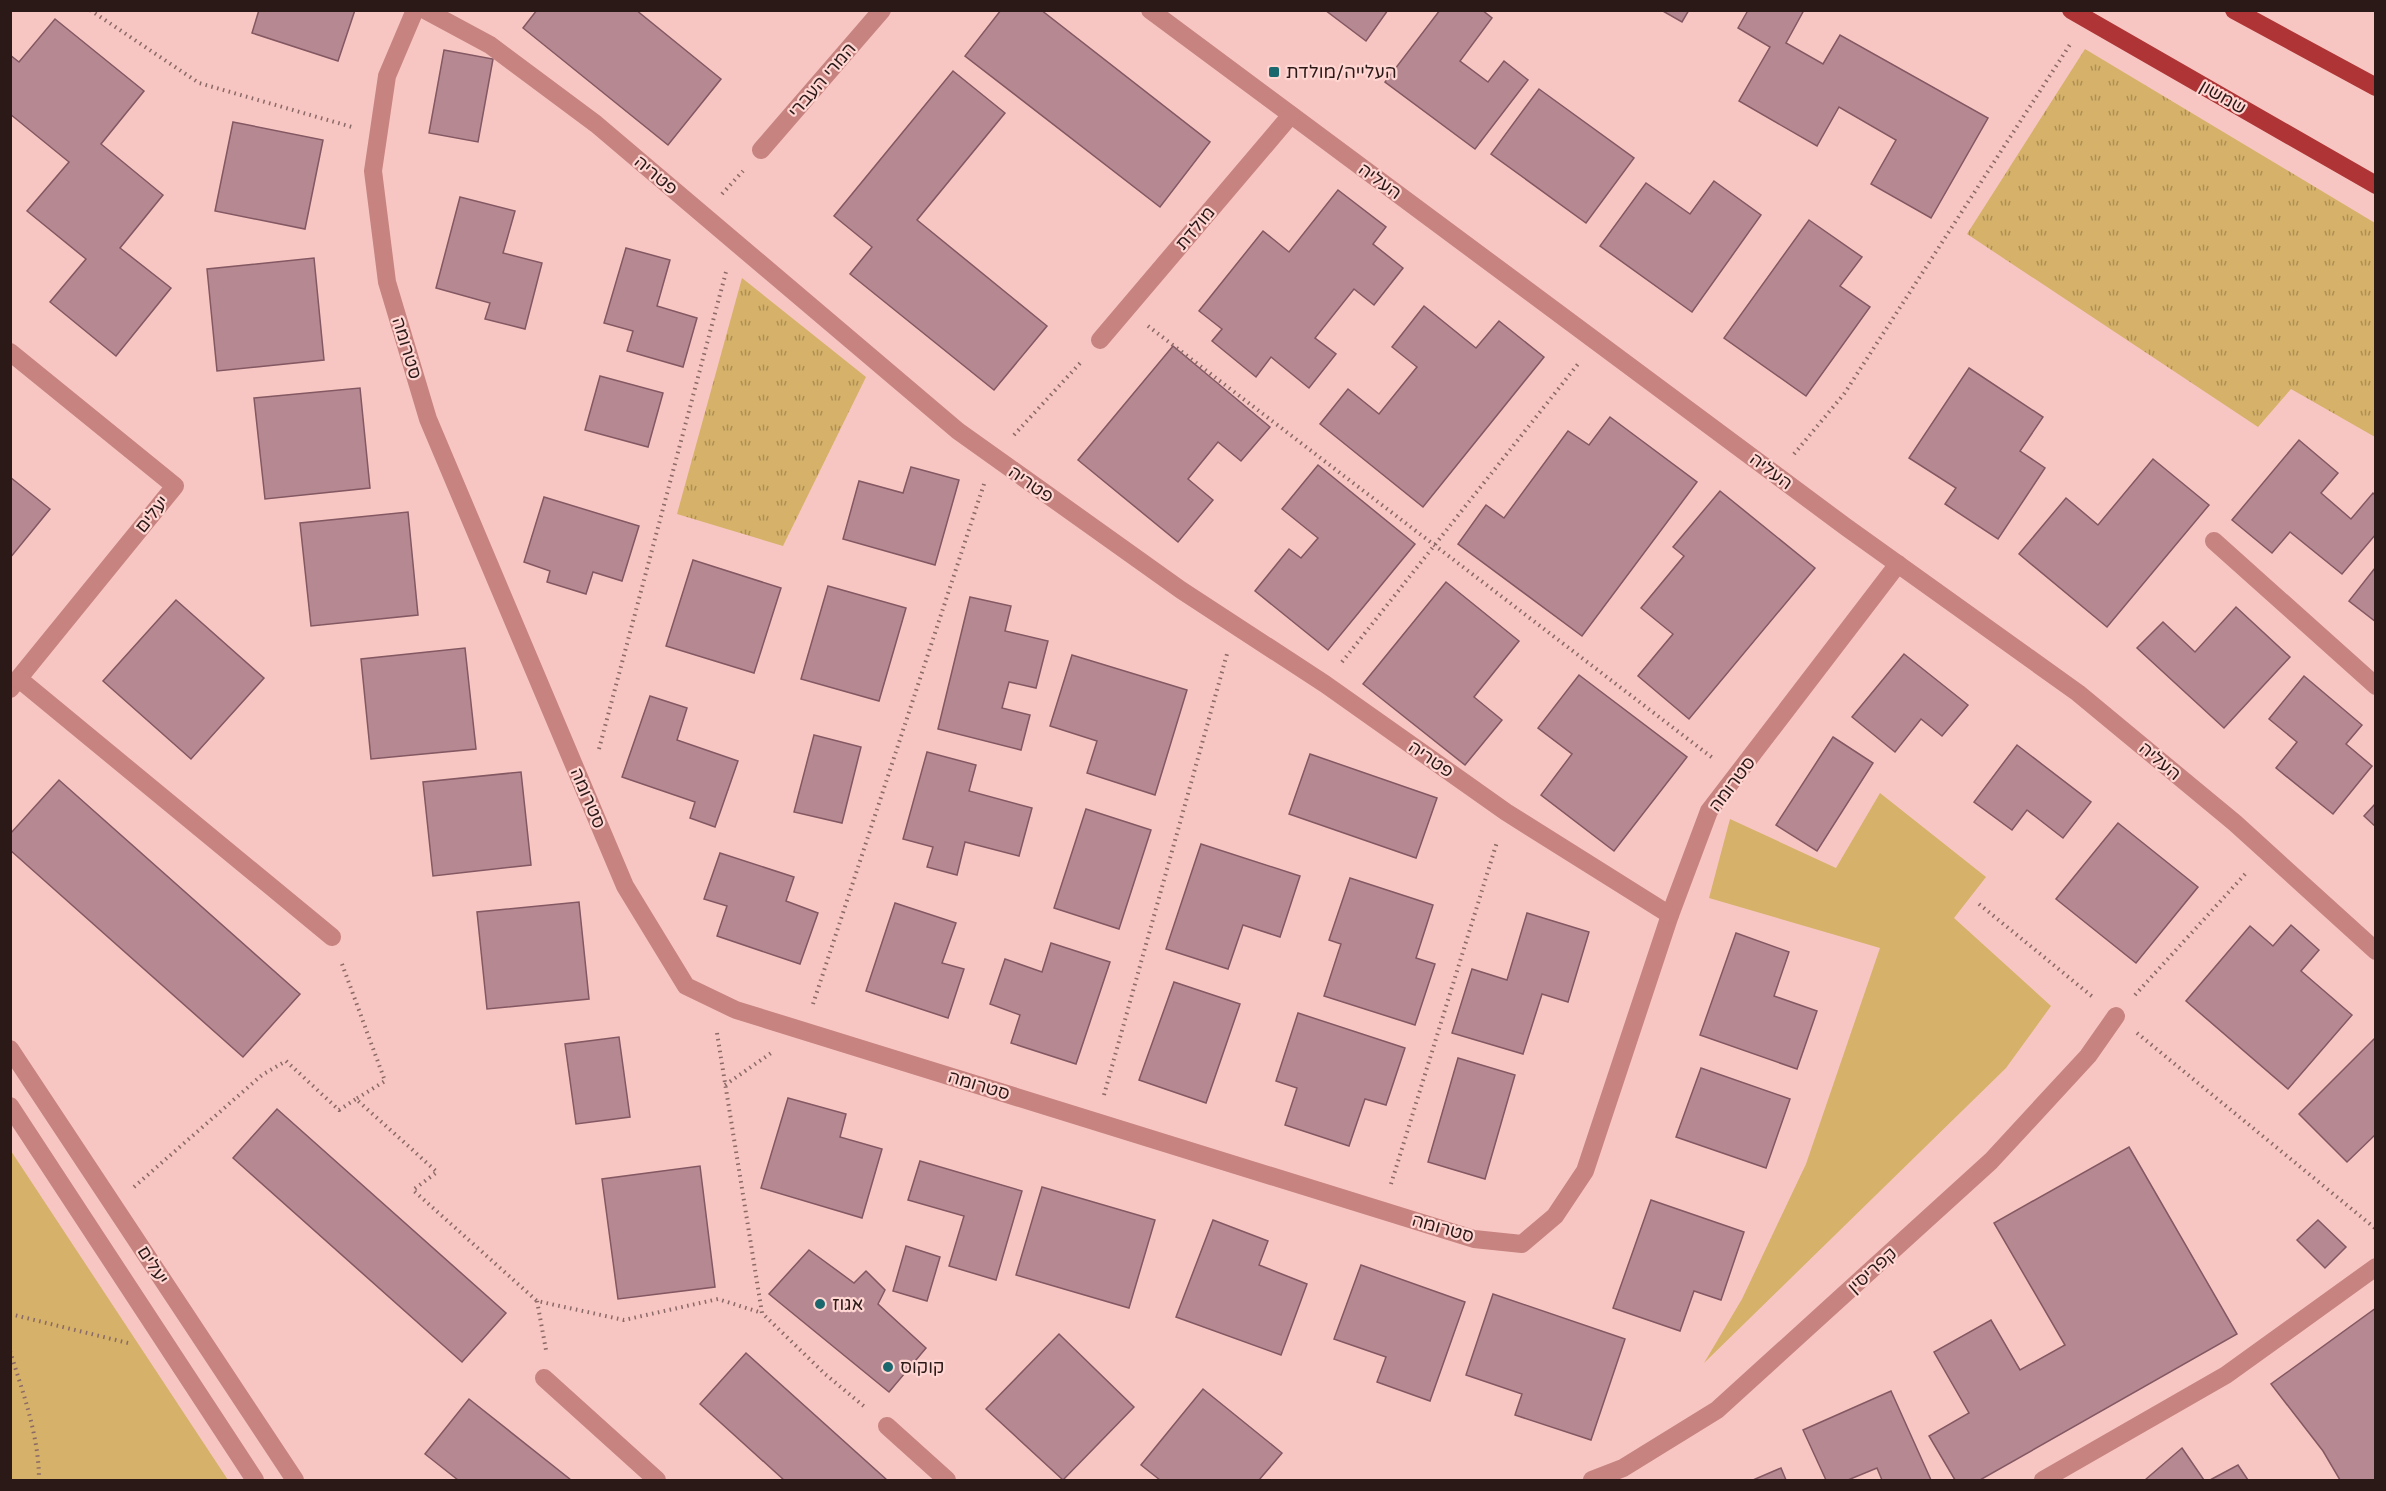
<svg xmlns="http://www.w3.org/2000/svg" width="2386" height="1491" font-family="'Varela Round','Noto Sans Hebrew',sans-serif">
  <defs>
    <pattern id="grass-tufts" width="24" height="20" patternUnits="userSpaceOnUse" patternTransform="scale(1.5)"><rect width="24" height="20" fill="#d5b169"/><path d="M3 7l-1-3M5 7V3M7 7l1-3M15 17l-1-3M17 17v-4M19 17l1-3" fill="none" stroke="#ad8f55"/></pattern>
  </defs>
  <rect width="100%" height="100%" fill="#f8c6c2"/>
  <g fill="url(#grass-tufts)">
    <polygon points="2085,49 2375,223 2375,437 2291,389 2258,427 1967,234"/>
    <polygon points="742,278 866,377 783,546 677,514"/>
  </g>
  <g fill="#d5b169">
    <polygon points="1880,793 1986,877 1954,918 2051,1006 2006,1068 1704,1363 1742,1299 1806,1164 1880,948 1709,898 1730,819 1836,868"/>
    <polygon points="11,1151 228,1480 11,1480"/>
  </g>
  <g fill="#b68892" stroke="#835862" stroke-width="1.5">
    <polygon points="259,10 355,10 338,61 252,33"/>
    <polygon points="537,10 636,10 721,79 668,145 523,28"/>
    <polygon points="1001,10 1041,10 1210,142 1160,207 965,56"/>
    <polygon points="1325,10 1388,10 1366,41"/>
    <polygon points="1440,10 1482,10 1492,18 1460,61 1488,82 1504,61 1528,80 1475,149 1385,82"/>
    <polygon points="1661,10 1689,10 1682,22"/>
    <polygon points="1745,10 1804,10 1786,43 1823,64 1840,35 1988,118 1931,218 1871,184 1896,140 1839,107 1817,146 1739,101 1770,47 1738,28 1747,12"/>
    <polygon points="55,19 144,91 101,144 163,195 120,248 171,288 116,356 50,302 86,259 27,211 69,162 10,114 10,55 19,62"/>
    <polygon points="444,50 493,59 478,142 429,133"/>
    <polygon points="953,71 1005,113 917,220 1047,326 994,390 850,274 872,247 834,216"/>
    <polygon points="1539,89 1634,158 1586,223 1491,154"/>
    <polygon points="233,122 323,140 305,229 215,211"/>
    <polygon points="1714,181 1761,215 1692,312 1600,246 1646,183 1690,214"/>
    <polygon points="1338,190 1386,227 1373,244 1403,268 1374,305 1354,289 1315,338 1336,354 1309,388 1271,357 1256,377 1212,341 1222,329 1199,311 1263,231 1289,252"/>
    <polygon points="460,197 515,211 503,253 542,263 525,329 485,319 490,303 436,288"/>
    <polygon points="1809,220 1862,257 1840,286 1870,307 1806,396 1724,338"/>
    <polygon points="626,248 670,260 657,306 697,318 683,367 627,351 633,331 604,323"/>
    <polygon points="314,258 324,360 217,371 207,269"/>
    <polygon points="1424,306 1476,348 1499,321 1544,357 1423,507 1320,424 1348,389 1379,414 1417,367 1392,347"/>
    <polygon points="1173,346 1270,427 1241,461 1218,442 1188,479 1213,500 1178,542 1078,460"/>
    <polygon points="1969,368 2043,417 2020,451 2045,468 1998,539 1945,504 1956,488 1909,458"/>
    <polygon points="600,376 663,393 648,447 585,430"/>
    <polygon points="360,388 370,488 265,499 254,398"/>
    <polygon points="1610,417 1697,482 1582,636 1458,544 1486,505 1504,518 1568,431 1589,445"/>
    <polygon points="2299,440 2338,473 2321,493 2351,519 2373,493 2376,496 2376,534 2342,574 2290,532 2272,553 2232,520"/>
    <polygon points="2153,459 2209,505 2107,627 2019,554 2066,498 2098,525"/>
    <polygon points="1318,465 1415,544 1328,650 1255,591 1289,549 1301,558 1318,538 1282,509"/>
    <polygon points="911,467 959,480 935,565 843,539 859,481 903,493"/>
    <polygon points="10,477 50,509 10,558"/>
    <polygon points="1720,491 1815,568 1689,719 1638,676 1673,634 1641,608 1684,556 1673,547"/>
    <polygon points="544,497 639,526 622,581 593,572 586,594 547,582 550,571 524,562"/>
    <polygon points="408,512 418,615 311,626 300,523"/>
    <polygon points="693,560 781,588 754,673 666,646"/>
    <polygon points="2375,568 2376,568 2376,622 2349,601"/>
    <polygon points="1446,582 1519,641 1474,697 1502,720 1465,765 1363,684"/>
    <polygon points="828,586 906,608 879,701 801,679"/>
    <polygon points="970,597 1011,606 1005,631 1048,641 1036,688 1009,682 1002,708 1030,715 1021,750 938,729"/>
    <polygon points="176,600 264,678 191,759 103,681"/>
    <polygon points="2236,607 2290,657 2224,728 2137,648 2163,622 2195,652"/>
    <polygon points="465,648 476,749 371,759 361,659"/>
    <polygon points="1904,654 1968,705 1942,736 1921,719 1895,752 1852,717"/>
    <polygon points="1072,655 1187,690 1155,795 1087,773 1097,741 1050,726"/>
    <polygon points="1579,675 1687,757 1614,851 1541,795 1572,754 1538,728"/>
    <polygon points="2304,676 2362,725 2346,744 2372,766 2333,814 2276,768 2297,742 2269,719"/>
    <polygon points="650,696 687,708 677,740 738,761 715,827 690,818 695,802 622,777"/>
    <polygon points="814,735 861,747 842,823 794,812"/>
    <polygon points="1833,737 1873,763 1817,851 1776,825"/>
    <polygon points="2017,745 2091,802 2063,838 2027,810 2012,830 1974,802"/>
    <polygon points="927,752 976,765 969,791 1032,808 1019,856 965,842 957,875 927,867 933,847 903,839"/>
    <polygon points="1310,754 1437,798 1416,858 1289,814"/>
    <polygon points="521,772 531,865 433,876 423,782"/>
    <polygon points="59,780 300,994 243,1057 10,850 10,834"/>
    <polygon points="2376,803 2376,827 2364,816"/>
    <polygon points="1086,809 1151,830 1119,929 1054,908"/>
    <polygon points="2118,823 2198,887 2136,963 2056,899"/>
    <polygon points="1201,844 1300,876 1280,937 1243,925 1228,969 1166,949"/>
    <polygon points="720,853 794,877 786,901 818,913 800,964 717,936 727,906 704,899"/>
    <polygon points="1350,878 1433,905 1416,958 1435,964 1415,1025 1324,996 1341,944 1329,940"/>
    <polygon points="579,902 589,999 487,1009 477,912"/>
    <polygon points="895,903 956,923 942,963 964,969 948,1018 866,991"/>
    <polygon points="1527,913 1589,932 1568,1002 1542,994 1523,1054 1452,1033 1472,969 1507,980"/>
    <polygon points="2291,925 2319,950 2301,971 2352,1015 2288,1089 2186,1001 2250,926 2273,946"/>
    <polygon points="1736,933 1789,952 1774,996 1817,1011 1797,1069 1700,1035"/>
    <polygon points="1051,943 1110,962 1076,1064 1011,1043 1020,1015 990,1004 1005,959 1042,972"/>
    <polygon points="1174,982 1240,1004 1206,1103 1139,1080"/>
    <polygon points="1298,1013 1405,1048 1386,1105 1365,1099 1349,1146 1285,1125 1297,1088 1276,1081"/>
    <polygon points="619,1037 630,1117 576,1124 565,1044"/>
    <polygon points="2376,1037 2376,1134 2347,1162 2299,1114"/>
    <polygon points="1458,1058 1515,1075 1485,1179 1428,1162"/>
    <polygon points="1701,1068 1790,1099 1766,1168 1676,1137"/>
    <polygon points="788,1098 846,1114 840,1137 882,1149 862,1218 761,1188"/>
    <polygon points="277,1109 506,1313 462,1362 233,1158"/>
    <polygon points="2129,1147 2237,1334 1980,1480 1955,1480 1929,1436 1969,1413 1934,1352 1991,1320 2020,1370 2065,1345 1994,1223"/>
    <polygon points="920,1161 1022,1191 996,1280 949,1266 964,1216 908,1200"/>
    <polygon points="700,1166 715,1287 618,1299 602,1179"/>
    <polygon points="1042,1187 1155,1220 1129,1308 1016,1275"/>
    <polygon points="1651,1200 1744,1232 1721,1300 1694,1291 1680,1331 1613,1308"/>
    <polygon points="1213,1220 1268,1241 1259,1265 1307,1284 1281,1355 1176,1317"/>
    <polygon points="2318,1220 2346,1247 2325,1268 2297,1240"/>
    <polygon points="906,1246 940,1257 927,1301 893,1291"/>
    <polygon points="809,1250 854,1283 866,1271 885,1290 878,1304 926,1348 889,1392 769,1294"/>
    <polygon points="1361,1265 1465,1302 1430,1401 1377,1382 1386,1357 1334,1339"/>
    <polygon points="1493,1294 1625,1339 1591,1440 1515,1415 1522,1394 1466,1375"/>
    <polygon points="2376,1308 2376,1480 2340,1480 2323,1451 2271,1384"/>
    <polygon points="1059,1334 1134,1407 1063,1480 986,1409"/>
    <polygon points="746,1353 887,1480 784,1480 700,1404"/>
    <polygon points="1203,1389 1282,1453 1259,1480 1160,1480 1141,1465"/>
    <polygon points="1891,1391 1931,1480 1882,1480 1877,1468 1848,1480 1826,1480 1803,1430"/>
    <polygon points="469,1399 571,1480 458,1480 425,1454"/>
    <polygon points="2182,1448 2204,1480 2145,1480"/>
    <polygon points="2238,1465 2248,1480 2210,1480"/>
    <polygon points="1781,1468 1786,1480 1753,1480"/>
  </g>
  <g fill="none" stroke-linecap="round" stroke-linejoin="round">
    <g stroke="#8a6967" stroke-width="4" stroke-dasharray="1.5 4.5" stroke-linecap="butt">
      <polyline points="90,10 199,83 352,127"/>
      <polyline points="722,194 743,171"/>
      <polyline points="1148,326 1714,759"/>
      <polyline points="1014,435 1082,361"/>
      <polyline points="1794,454 1844,394 2071,43"/>
      <polyline points="1342,662 1578,364"/>
      <polyline points="599,749 726,272"/>
      <polyline points="1979,904 2094,998"/>
      <polyline points="342,964 385,1081 356,1099 437,1172 413,1190 537,1301 624,1320 718,1299 762,1313"/>
      <polyline points="2135,995 2247,872"/>
      <polyline points="813,1004 984,484"/>
      <polyline points="717,1033 762,1313 825,1374 866,1408"/>
      <polyline points="2137,1033 2376,1229"/>
      <polyline points="725,1085 774,1051"/>
      <polyline points="1104,1095 1227,654"/>
      <polyline points="1391,1184 1497,842"/>
      <polyline points="134,1187 262,1075 286,1061 339,1110 356,1099"/>
      <polyline points="537,1301 546,1350"/>
      <polyline points="10,1314 132,1344"/>
      <path d="M10 1351C23 1393 39 1436 39 1480"/>
    </g>
    <g stroke="#c7837f" stroke-width="18">
      <polyline points="415,10 387,76 373,171 387,282 428,419 625,886 686,986 736,1010 1474,1239 1522,1244 1555,1216 1585,1171 1670,915 1709,811 1898,564"/>
      <polyline points="425,10 490,45 596,124 958,431 1181,590 1325,684 1506,812 1670,915"/>
      <polyline points="1150,10 1846,527 2078,693 2235,823 2376,951"/>
      <polyline points="761,150 882,10"/>
      <polyline points="1100,340 1291,115"/>
      <polyline points="10,352 175,486 10,689"/>
      <polyline points="2214,541 2376,686"/>
      <polyline points="19,679 332,937"/>
      <polyline points="10,1049 295,1480"/>
      <polyline points="10,1106 255,1480"/>
      <polyline points="544,1378 657,1480"/>
      <polyline points="887,1426 947,1480"/>
      <polyline points="1592,1480 1623,1468 1717,1410 1991,1161 2088,1056 2116,1016"/>
      <polyline points="2043,1480 2226,1375 2376,1267"/>
    </g>
    <g stroke="#ae3436" stroke-width="18">
      <polyline points="2071,10 2376,185"/>
      <polyline points="2234,10 2376,87"/>
    </g>
  </g>
  <g fill="#1b676e" stroke="#ffd6d2" stroke-width="2">
    <rect x="1268" y="66" width="12" height="12" rx="3"/>
    <circle cx="820" cy="1304" r="6"/>
    <circle cx="888" cy="1367" r="6"/>
  </g>
  <g text-anchor="middle" stroke-width="4.5" stroke-linejoin="round" paint-order="stroke">
    <g font-size="18" fill="#2b1918" stroke="#ffd6d2" text-anchor="start">
      <text x="1286" y="78">העלייה/מולדת</text>
      <text x="832" y="1310">אגוז</text>
      <text x="900" y="1373">קוקוס</text>
    </g>
    <g font-size="18" fill="#2b1918" stroke="#ffd6d2">
      <text transform="translate(822 80) rotate(-49)" y="6">המרי העברי</text>
      <text transform="translate(2223 97) rotate(30)" y="6">שמשון</text>
      <text transform="translate(656 175) rotate(40)" y="6">פטריה</text>
      <text transform="translate(1380 181) rotate(36)" y="6">העליה</text>
      <text transform="translate(1195 228) rotate(-50)" y="6">מולדת</text>
      <text transform="translate(407 348) rotate(73)" y="6">סטרומה</text>
      <text transform="translate(1771 471) rotate(37)" y="6">העליה</text>
      <text transform="translate(1031 484) rotate(35)" y="6">פטריה</text>
      <text transform="translate(152 514) rotate(-51)" y="6">יעלים</text>
      <text transform="translate(1431 759) rotate(35)" y="6">פטריה</text>
      <text transform="translate(2160 761) rotate(40)" y="6">העליה</text>
      <text transform="translate(1732 784) rotate(-53)" y="6">סטרומה</text>
      <text transform="translate(588 798) rotate(67)" y="6">סטרומה</text>
      <text transform="translate(979 1085) rotate(17)" y="6">סטרומה</text>
      <text transform="translate(1443 1228) rotate(16)" y="6">סטרומה</text>
      <text transform="translate(153 1265) rotate(57)" y="6">יעלים</text>
      <text transform="translate(1872 1270) rotate(-42)" y="6">קפריסין</text>
    </g>
  </g>
  <rect width="2386" height="1491" fill="none" stroke="#2b1918" stroke-width="24"/>
</svg>
